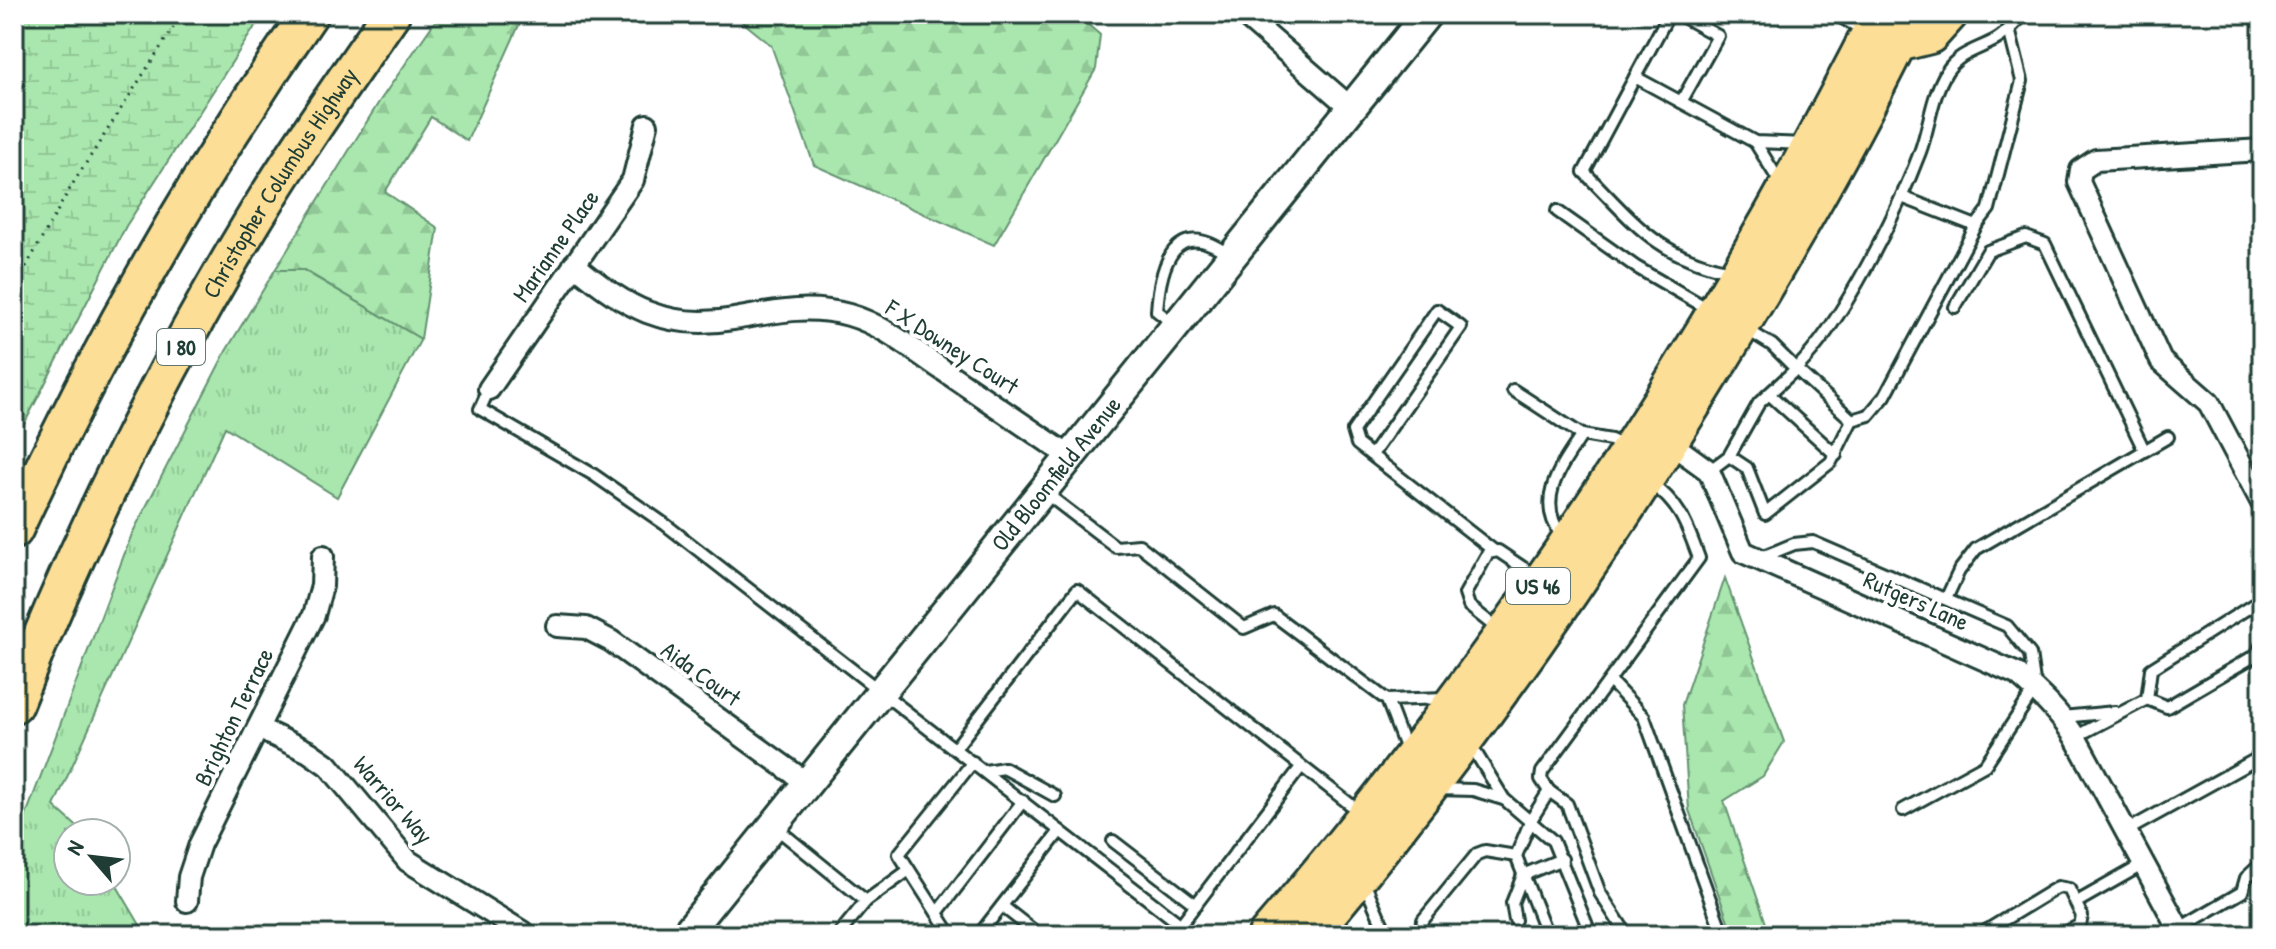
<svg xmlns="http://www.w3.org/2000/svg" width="2276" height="949" font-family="'Patrick Hand',sans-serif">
  <defs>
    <pattern id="grass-tufts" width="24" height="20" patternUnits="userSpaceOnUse" patternTransform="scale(2)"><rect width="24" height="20" fill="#a9e7ae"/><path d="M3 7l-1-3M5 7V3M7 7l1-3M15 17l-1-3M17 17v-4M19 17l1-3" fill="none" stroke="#91c796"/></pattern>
    <pattern id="forest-firs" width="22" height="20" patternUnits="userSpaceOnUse" patternTransform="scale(2)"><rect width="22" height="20" fill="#a9e7ae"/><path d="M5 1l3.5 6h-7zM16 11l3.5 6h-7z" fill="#91c796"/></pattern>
    <pattern id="wetland-marsh" width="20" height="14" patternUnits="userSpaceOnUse" patternTransform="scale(2)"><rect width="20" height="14" fill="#a9e7ae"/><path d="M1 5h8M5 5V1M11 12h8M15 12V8" fill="none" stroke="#91c796"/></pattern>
  </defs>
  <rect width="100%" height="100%" fill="#fff"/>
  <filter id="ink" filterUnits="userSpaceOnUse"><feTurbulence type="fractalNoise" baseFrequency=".0125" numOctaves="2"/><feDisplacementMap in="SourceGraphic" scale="16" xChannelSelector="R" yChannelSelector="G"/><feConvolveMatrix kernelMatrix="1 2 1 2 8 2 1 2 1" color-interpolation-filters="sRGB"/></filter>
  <g filter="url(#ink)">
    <polygon fill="url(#grass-tufts)" stroke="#649271" stroke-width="2" points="275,270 303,270 421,339 337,497 225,427 54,806 84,833 68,833 68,881 114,881 146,935 14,935 14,847 132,534 226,351"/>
    <g fill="url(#forest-firs)" stroke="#649271" stroke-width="2">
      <polygon points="440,14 524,14 467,141 431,117 385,192 438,228 421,339 304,270 275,270 379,102"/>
      <polygon points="733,14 1076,14 1100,35 1096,69 994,245 814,165 771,45"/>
      <polygon points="1725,578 1784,742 1763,776 1724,801 1770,935 1733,935 1689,810 1682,705"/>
    </g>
    <polygon fill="url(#wetland-marsh)" stroke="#649271" stroke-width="2" points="14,14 263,14 126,226 14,444"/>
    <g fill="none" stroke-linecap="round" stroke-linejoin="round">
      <g stroke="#1f3d34" stroke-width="16">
        <g id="lane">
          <polyline points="1678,14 1718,36 1681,102"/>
          <polyline points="1835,14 1864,30"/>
          <polyline points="1635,77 1669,14"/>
          <polyline points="1755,142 1781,184"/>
          <polyline points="1902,197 1976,226 1989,209 2022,81 2009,29"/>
          <polyline points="1557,211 1636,267 1710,310"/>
          <path d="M1730 271C1656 256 1635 223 1584 172L1635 77 1755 142 1805 144"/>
          <polyline points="1955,307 1988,251 2026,237 2045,244 2144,450"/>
          <path d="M1174 324 1157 311C1160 265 1175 215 1229 255"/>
          <path d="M1746 329 1772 345 1796 369C1842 324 1897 213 1920 152 1930 125 1931 97 1947 71 1960 52 1978 50 1997 39 2007 33 2016 22 2024 14"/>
          <polyline points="489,389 480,409 594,475 666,525 1194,935"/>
          <polyline points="1513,390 1582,435"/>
          <polyline points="1769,394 1836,455"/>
          <polyline points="1852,420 1869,415 1885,396 1976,226"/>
          <polyline points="1372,455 1461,327 1437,310 1353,431 1357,444 1493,550"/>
          <polyline points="1709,471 1729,456 1759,403 1796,369 1852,420 1831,462 1765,514 1747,468 1729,456"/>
          <polyline points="1043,491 1116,547 1139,545 1244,628 1274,615 1387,700 1406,750"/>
          <path d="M1562 536C1534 500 1562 465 1582 435L1611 440 1623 446"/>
          <polyline points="1762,557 1794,544 1813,542 2007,626 2030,654 2035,689 1985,765 1903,810"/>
          <polyline points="1946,599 1959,571 1976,549 2168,437"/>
          <polyline points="1499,630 1469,606 1465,594 1488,553 1498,551 1537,577"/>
          <polyline points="1610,681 1644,717 1723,935"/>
          <polyline points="2147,699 2167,707 2256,655 2262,644"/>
          <polyline points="1387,700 1445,698"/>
          <polyline points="2062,717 2115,712"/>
          <polyline points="2075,737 2147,699 2151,669 2256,603 2262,613"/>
          <polyline points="1471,745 1504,799 1553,841 1591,935"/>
          <polyline points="956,747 1077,590 1360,812"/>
          <polyline points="985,771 1004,768 1055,796"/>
          <polyline points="1436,789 1473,790 1503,799"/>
          <polyline points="1549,791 1567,804 1600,893 1627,935"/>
          <polyline points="775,827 866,901"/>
          <polyline points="2126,831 2262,756"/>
          <polyline points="1113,841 1196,905"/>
          <polyline points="1364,882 1387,935"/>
          <polyline points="2077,902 2142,865"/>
          <polyline points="1002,906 1039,935"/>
          <polyline points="937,913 1023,801"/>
          <polyline points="1515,920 1512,903 1523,875 1562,859"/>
          <polyline points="1181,924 1301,767"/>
          <polyline points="1323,929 1342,935"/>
          <polyline points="2178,929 2242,892 2246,878 2262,863"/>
          <polyline points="838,935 866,901 909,870"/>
          <polyline points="951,935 899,854 973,762"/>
          <polyline points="979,935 1060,831"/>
          <polyline points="1421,935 1423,920 1477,854 1485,851 1516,856"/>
          <path d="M1547 935 1516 856 1531 820 1549 791 1541 779 1542 772 1699 558C1687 526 1680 503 1650 483"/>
          <polyline points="1979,935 2058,887 2069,889 2082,916 2080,925 2061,935"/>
          <polyline points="2254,935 2262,927"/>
        </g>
      </g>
      <g stroke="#1f3d34" stroke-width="26">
        <g id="street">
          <polyline points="1243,14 1351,108"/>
          <polyline points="2262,150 2096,160 2081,170 2079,182 2161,361 2209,403 2262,503"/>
          <path d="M574 264C624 307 666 331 734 319 774 312 808 304 849 315 884 325 913 350 943 370 985 399 1027 427 1069 456"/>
          <polyline points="489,389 633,180 647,125"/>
          <path d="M1669 442 1709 471 1743 552 2017 674C2039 693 2059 712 2075 737L2182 935"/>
          <polyline points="557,626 586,628 611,641 807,783"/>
          <polyline points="258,728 309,752 329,766 408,861 527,935"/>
          <polyline points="187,901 189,877 200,844 314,615 322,586 323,556"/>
        </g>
      </g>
      <g stroke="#1f3d34" stroke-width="34">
        <g id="secondary">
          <path id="s1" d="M685 935 1427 14"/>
        </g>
      </g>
      <g stroke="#1f3d34" stroke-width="42">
        <g id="highway">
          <polyline points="1898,43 1930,35 1949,14"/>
          <path d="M14 530C98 348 195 178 309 14"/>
          <path id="s2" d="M14 704C80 537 160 375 253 221 296 150 344 82 391 14"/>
          <path d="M1267 935C1508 655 1713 344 1880 14"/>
          <path d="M1310 935C1454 764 1581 584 1699 394 1775 271 1849 145 1912 14"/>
        </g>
      </g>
      <polyline stroke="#1f3d34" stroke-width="3" stroke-dasharray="2 6" stroke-linecap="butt" points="14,288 72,185 182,14"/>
      <use href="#lane" stroke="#fff" stroke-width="10"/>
      <use href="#street" stroke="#fff" stroke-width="20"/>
      <use href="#secondary" stroke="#fff" stroke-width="28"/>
      <use href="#highway" stroke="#fcde96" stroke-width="36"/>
    </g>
  </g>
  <g text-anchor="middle" stroke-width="8" stroke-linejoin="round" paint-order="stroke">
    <g fill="#fff" stroke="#627771" stroke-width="2">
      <rect x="157" y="329" width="48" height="36" rx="6"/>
      <rect x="1506" y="568" width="64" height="36" rx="6"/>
    </g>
    <g font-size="22" font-weight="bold" fill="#1f3d34">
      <text x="181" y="355">I 80</text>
      <text x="1538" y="594">US 46</text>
    </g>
    <g font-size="24" fill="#1f3d34" stroke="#fff">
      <text dy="8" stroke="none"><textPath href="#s2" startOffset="586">Christopher Columbus Highway</textPath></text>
      <text transform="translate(556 246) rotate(-55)" y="8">Marianne Place</text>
      <text transform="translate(952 347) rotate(33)" y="8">F X Downey Court</text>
      <text dy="8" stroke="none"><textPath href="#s1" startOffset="592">Old Bloomfield Avenue</textPath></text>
      <text transform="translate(1916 601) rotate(24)" y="8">Rutgers Lane</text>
      <text transform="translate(701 674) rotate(36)" y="8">Aida Court</text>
      <text transform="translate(234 717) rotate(-64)" y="8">Brighton Terrace</text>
      <text transform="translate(393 800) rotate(49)" y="8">Warrior Way</text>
    </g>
  </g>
  <rect width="2276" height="949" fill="none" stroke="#fff" stroke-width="48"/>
  <rect x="24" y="24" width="2228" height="901" fill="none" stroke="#1f3d34" stroke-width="3" filter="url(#ink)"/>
  <g transform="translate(92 857) rotate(298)"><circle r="38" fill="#ffffff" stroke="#a5b1ae" stroke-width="2"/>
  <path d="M0-6L14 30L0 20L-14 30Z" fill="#1f3d34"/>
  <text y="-12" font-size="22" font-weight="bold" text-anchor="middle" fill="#1f3d34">N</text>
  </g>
</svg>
